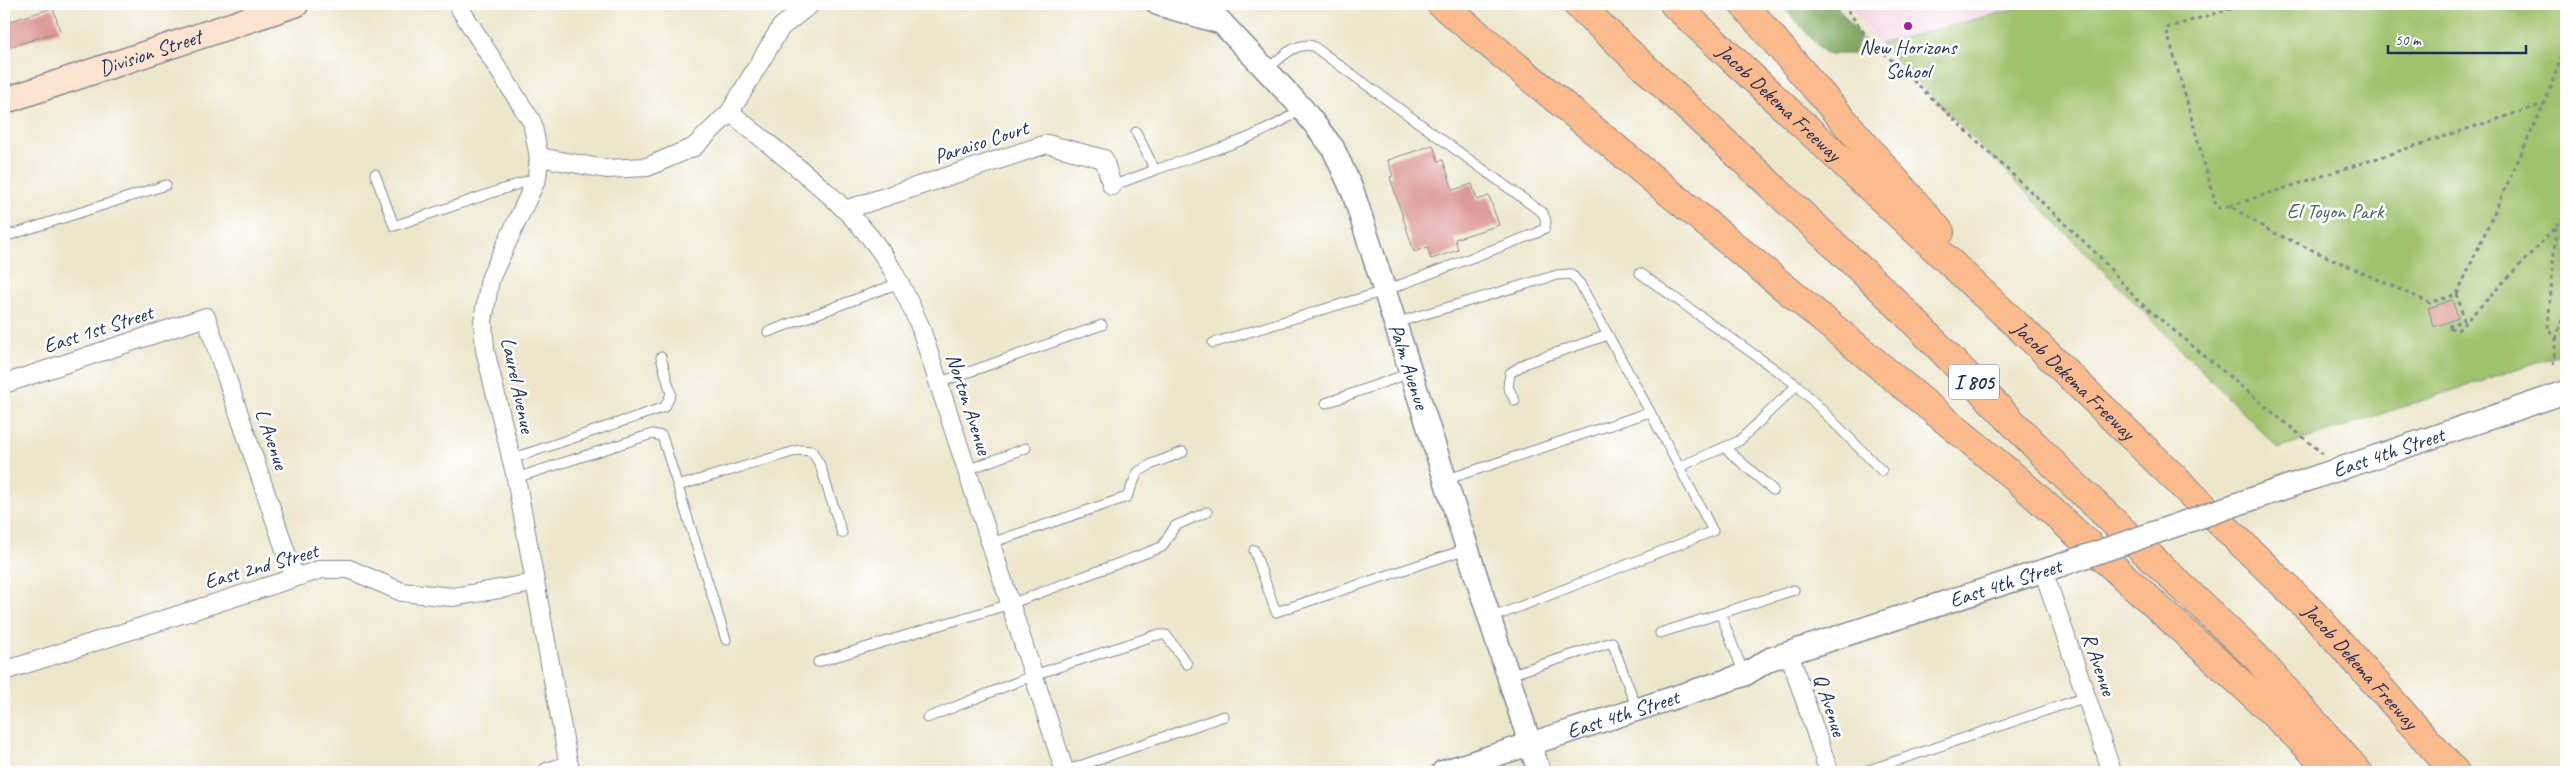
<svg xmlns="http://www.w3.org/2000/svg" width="2570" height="776" font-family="Caveat,sans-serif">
  <rect width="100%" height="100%" fill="#fff"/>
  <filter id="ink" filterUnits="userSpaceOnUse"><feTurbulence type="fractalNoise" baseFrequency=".02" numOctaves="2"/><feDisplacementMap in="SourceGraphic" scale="10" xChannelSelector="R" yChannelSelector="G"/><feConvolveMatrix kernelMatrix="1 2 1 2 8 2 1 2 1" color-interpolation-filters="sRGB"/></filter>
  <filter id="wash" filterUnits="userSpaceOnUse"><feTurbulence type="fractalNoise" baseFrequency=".0096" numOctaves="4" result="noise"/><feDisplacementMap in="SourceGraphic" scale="20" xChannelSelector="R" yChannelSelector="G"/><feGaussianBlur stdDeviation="1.12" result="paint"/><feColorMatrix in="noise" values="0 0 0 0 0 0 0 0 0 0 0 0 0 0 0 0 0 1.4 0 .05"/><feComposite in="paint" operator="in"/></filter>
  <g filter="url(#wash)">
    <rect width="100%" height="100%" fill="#ece6ca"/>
    <polygon fill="#f1d0e3" points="1849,4 2020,4 2019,8 1880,44"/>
    <polygon fill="#9fc26c" stroke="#5d7865" points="2020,4 2566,4 2566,353 2278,448 1880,44 2019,8"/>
    <polygon fill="#7fa860" stroke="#4d6c5f" points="1781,4 1835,4 1861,37 1853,54 1825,54"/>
    <g id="blocks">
      <g fill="#d9908d">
        <polygon points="53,8 60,31 4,49 4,23"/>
        <polygon points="1433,145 1438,161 1443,160 1453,190 1472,184 1477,200 1489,196 1499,225 1455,239 1458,250 1431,259 1427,247 1414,252 1390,177 1393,176 1388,160"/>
        <polygon points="2452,300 2458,318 2434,327 2428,308"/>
      </g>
    </g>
  </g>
  <g filter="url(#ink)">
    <use href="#blocks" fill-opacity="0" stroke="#848a94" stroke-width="1"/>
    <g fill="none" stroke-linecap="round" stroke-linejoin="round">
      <g stroke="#848a94" stroke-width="11">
        <g id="service">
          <path d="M1136 132 1155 170C1205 152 1259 140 1302 108"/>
          <polyline points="375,174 394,226 536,178"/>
          <polyline points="1112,186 1155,170"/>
          <polyline points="4,237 166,185"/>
          <polyline points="1640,273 1797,385 1882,471"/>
          <polyline points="1395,323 1557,275 1571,274 1580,284 1650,412"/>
          <polyline points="768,332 899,283"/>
          <path d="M1213 343 1384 291 1537 233 1545 228 1546 221 1543 213 1313 46C1295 41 1279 60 1266 70"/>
          <polyline points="938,383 1102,325"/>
          <polyline points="1515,401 1508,387 1510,373 1526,363 1608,335"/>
          <polyline points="1326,403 1410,373"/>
          <polyline points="1724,447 1773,490"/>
          <polyline points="511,459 665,407 671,394 661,357"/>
          <polyline points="1679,467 1739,441 1797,385"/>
          <polyline points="967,470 1026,448"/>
          <polyline points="516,478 652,434 662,436 726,640"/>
          <polyline points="1445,480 1650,412 1713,531 1491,618"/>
          <polyline points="678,486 799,450 812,451 820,465 842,533"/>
          <polyline points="991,543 1127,497 1138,472 1152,464 1183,452"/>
          <polyline points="1254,550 1276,612 1467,549"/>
          <polyline points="1721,615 1744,674"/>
          <polyline points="1660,633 1794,590"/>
          <polyline points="818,662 1010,604 1162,547 1175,526 1207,512"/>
          <polyline points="1509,675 1612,642 1637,709"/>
          <polyline points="927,718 1034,675 1156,635 1166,635 1187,664"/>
          <polyline points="1065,771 1224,716"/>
          <polyline points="1863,772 2086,697"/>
        </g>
      </g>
      <g stroke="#848a94" stroke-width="20">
        <g id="minor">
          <polyline points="457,4 532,122 539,157 537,178 490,279 483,321 485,350 516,478 570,772"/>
          <path d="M730 112C777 152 830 189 869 236 891 262 906 295 920 326L1065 772"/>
          <polyline points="539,157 606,169 647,167 694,147 730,112 781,27 811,4"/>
          <polyline points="845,210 1047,144 1104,159 1112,186"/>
          <polyline points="4,384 206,317 294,576"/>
          <polyline points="2043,570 2112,772"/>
          <polyline points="1789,653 1829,772"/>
          <polyline points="4,671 322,569 349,569 402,592 453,597 534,583"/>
          <polyline points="547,772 569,765"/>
        </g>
      </g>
      <g stroke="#848a94" stroke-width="25">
        <g id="tertiary">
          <polyline points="1158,4 1222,23"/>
          <path id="s1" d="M1204 4 1302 108 1333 148 1353 192 1539 772"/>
          <path id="s2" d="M2307 480 2566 392"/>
          <path id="s3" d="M1443 772 1744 675 1770 659 2061 565"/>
        </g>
      </g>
      <g stroke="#848a94" stroke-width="28">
        <g id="secondary">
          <path id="s4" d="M4 101 296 4"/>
        </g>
      </g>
      <g stroke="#848a94" stroke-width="30">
        <g id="motorway">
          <polyline points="1441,4 2019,481 2257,698 2334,772"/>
          <polyline points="1577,4 1890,297 2064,475 2256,657 2358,772"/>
          <path id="s5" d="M1674 4 2036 343 2314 614 2455 772"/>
          <polyline points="1743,4 1940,232"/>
        </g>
      </g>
      <g stroke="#848a94" stroke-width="3" stroke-dasharray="4 4" stroke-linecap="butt">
        <polyline points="1843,4 1866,36 2100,257 2136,299 2323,454"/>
        <polyline points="2247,4 2166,28 2217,208 2230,206 2268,230 2430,303 2457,294 2544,104 2566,45"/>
        <polyline points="2230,206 2544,104"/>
        <polyline points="2556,227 2566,216"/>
        <polyline points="2457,294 2464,320 2447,327 2458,330 2556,227 2548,328 2556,339 2553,367"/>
        <polyline points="2556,339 2566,307"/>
      </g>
      <use href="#service" stroke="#fff" stroke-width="9"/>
      <use href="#minor" stroke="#fff" stroke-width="18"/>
      <use href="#tertiary" stroke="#fff" stroke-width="22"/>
      <use href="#secondary" stroke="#fde4d1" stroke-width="25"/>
      <use href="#motorway" stroke="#fbbb8c" stroke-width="28"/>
      <g stroke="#848a94" stroke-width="25" stroke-linecap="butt">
        <polyline id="tertiary-bridge" points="2061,565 2307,480"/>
      </g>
      <use href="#tertiary-bridge" stroke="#fff" stroke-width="22"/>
    </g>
  </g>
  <circle fill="#b5179e" stroke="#fff" stroke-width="2" cx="1908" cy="26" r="5"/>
  <g text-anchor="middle" stroke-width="5" stroke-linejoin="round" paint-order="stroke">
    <rect fill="#fff" stroke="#5f6d8e" stroke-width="1" x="1949" y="364.5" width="50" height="35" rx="4"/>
    <g font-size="20" font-weight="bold" fill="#1b2f5e">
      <text x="1974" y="389">I 805</text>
    </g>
    <g font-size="21" fill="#1b2f5e" stroke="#fff">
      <text x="1908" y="54">New Horizons<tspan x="1908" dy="24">School</tspan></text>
    </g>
    <g font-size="21" fill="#1b2f5e" stroke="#fff">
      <text dy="7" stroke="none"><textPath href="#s4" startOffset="154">Division Street</textPath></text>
      <text dy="7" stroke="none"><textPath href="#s5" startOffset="144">Jacob Dekema Freeway</textPath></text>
      <text transform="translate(981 142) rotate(-18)" y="7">Paraiso Court</text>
      <text transform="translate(98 329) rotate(-18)" y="7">East 1st Street</text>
      <text dy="7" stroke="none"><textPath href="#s1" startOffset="425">Palm Avenue</textPath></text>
      <text dy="7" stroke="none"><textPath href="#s5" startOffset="549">Jacob Dekema Freeway</textPath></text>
      <text transform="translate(518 385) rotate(78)" y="7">Laurel Avenue</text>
      <text transform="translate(969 404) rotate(72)" y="7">Norton Avenue</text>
      <text transform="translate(272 439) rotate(71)" y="7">L Avenue</text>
      <text dy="7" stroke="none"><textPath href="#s2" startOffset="86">East 4th Street</textPath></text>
      <text transform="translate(261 566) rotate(-16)" y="7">East 2nd Street</text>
      <text dy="7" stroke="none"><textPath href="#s3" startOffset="594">East 4th Street</textPath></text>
      <text transform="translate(2099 664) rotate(71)" y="7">R Avenue</text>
      <text dy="7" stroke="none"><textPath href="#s5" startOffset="954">Jacob Dekema Freeway</textPath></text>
      <text transform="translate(1830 705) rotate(72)" y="7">Q Avenue</text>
      <text dy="7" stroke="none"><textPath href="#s3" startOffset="189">East 4th Street</textPath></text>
    </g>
    <g font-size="21" fill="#496263" stroke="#fff">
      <text x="2335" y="218">El Toyon Park</text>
    </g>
  </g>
  <rect width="2570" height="776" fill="none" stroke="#fff" stroke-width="20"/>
  <path d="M2388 45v8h138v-8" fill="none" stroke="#1b2f5e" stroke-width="2.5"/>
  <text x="2395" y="45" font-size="15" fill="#1b2f5e" stroke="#ffffff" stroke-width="4" paint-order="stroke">50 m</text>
</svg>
